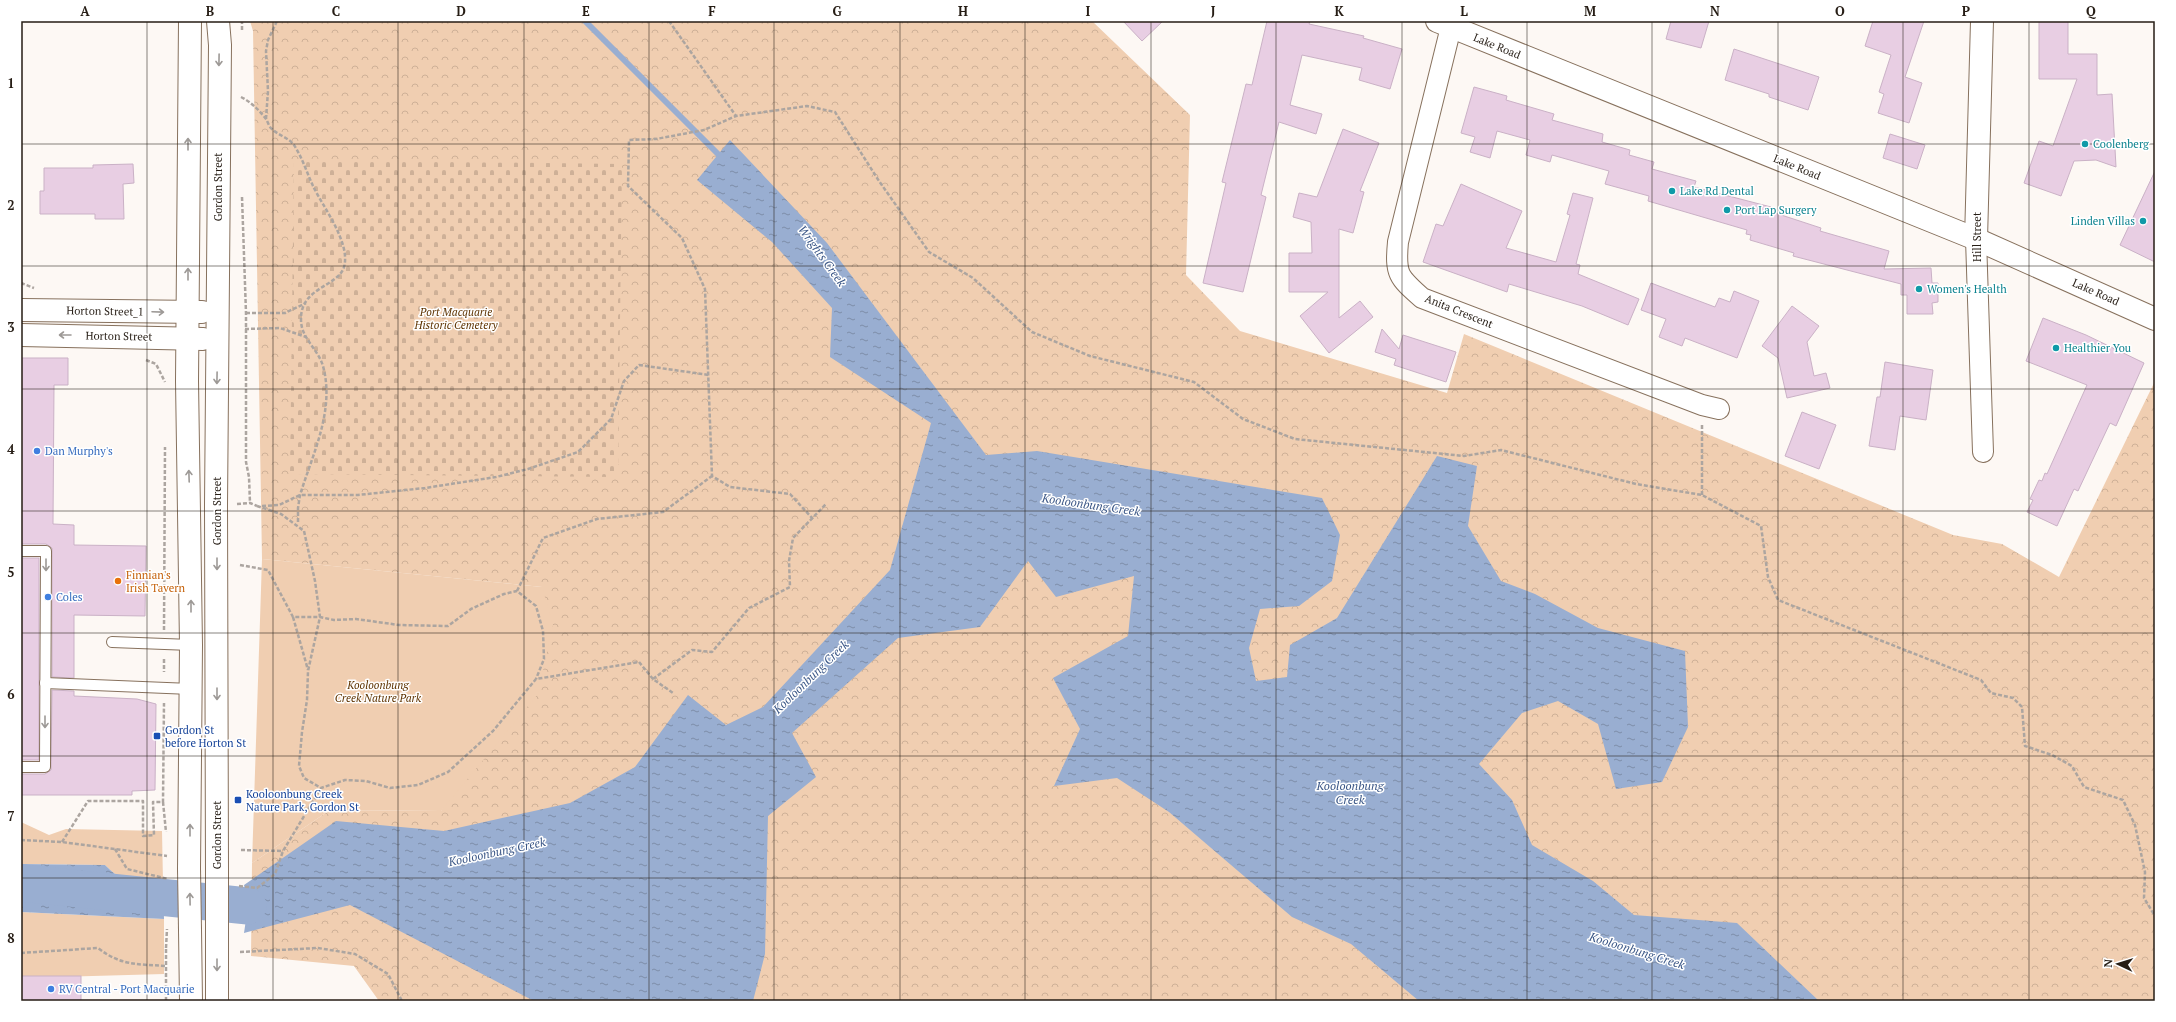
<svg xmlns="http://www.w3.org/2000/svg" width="2176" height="1022" font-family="'PT Serif',serif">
  <defs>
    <pattern id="forest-crowns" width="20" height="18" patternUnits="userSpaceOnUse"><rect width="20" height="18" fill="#f0ceb1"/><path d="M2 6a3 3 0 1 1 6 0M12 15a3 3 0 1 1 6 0" fill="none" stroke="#ceb097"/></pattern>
    <pattern id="cemetery-stones" width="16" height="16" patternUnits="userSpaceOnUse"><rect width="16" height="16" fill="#f0ceb1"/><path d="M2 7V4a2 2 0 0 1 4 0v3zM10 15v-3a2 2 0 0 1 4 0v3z" fill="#ceb097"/></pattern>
    <pattern id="water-ripples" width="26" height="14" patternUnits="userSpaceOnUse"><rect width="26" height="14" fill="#99aed1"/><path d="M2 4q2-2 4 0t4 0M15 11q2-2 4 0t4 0" fill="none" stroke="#7d8da8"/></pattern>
  </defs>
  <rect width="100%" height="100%" fill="#fdf8f4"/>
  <polygon fill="url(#forest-crowns)" points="250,21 1092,21 1190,115 1186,275 1240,331 1447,393 1464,334 1953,535 2002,544 2059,577 2155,381 2155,1001 379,1001 354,966 251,956 252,863 330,810 441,811 542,587 262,559 253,31"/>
  <polygon fill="url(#cemetery-stones)" points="294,160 622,164 618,477 290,474"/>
  <g fill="#f0ceb1">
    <polygon points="262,559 542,587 553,625 538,694 441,811 330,810 252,863"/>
    <path d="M21 822 49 835 66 829 162 831 163 883C137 886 124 884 105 865L21 864Z"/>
    <polygon points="21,912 164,919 164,974 21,978"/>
  </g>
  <g fill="url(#water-ripples)">
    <polygon points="730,140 827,243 986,455 1037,451 1322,498 1340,535 1332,581 1299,606 1260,609 1249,648 1256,681 1287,677 1290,645 1337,618 1437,456 1477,466 1468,526 1501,581 1535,594 1598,628 1685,651 1688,727 1662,782 1616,789 1598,724 1558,701 1522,713 1479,764 1512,800 1532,845 1593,881 1634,915 1737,923 1819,1001 1419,1001 1351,944 1292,917 1169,812 1117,778 1054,786 1080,729 1053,678 1128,636 1134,576 1056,597 1028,561 980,627 898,638 792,733 816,777 768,816 765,954 753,1001 534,1001 350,905 244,933 248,906 244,885 336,821 444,831 570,803 635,767 688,695 726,725 763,707 890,570 931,423 830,357 832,308 772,242 697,180"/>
    <path d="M21 864 105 865C124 884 137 886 163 883L164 919 21 912Z"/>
  </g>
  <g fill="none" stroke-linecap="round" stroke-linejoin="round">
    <polyline stroke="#99aed1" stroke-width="6" points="585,21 724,160"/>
    <polyline stroke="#99aed1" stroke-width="37" points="21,883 248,906"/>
  </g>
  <g fill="#e8cee3" stroke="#cab1c6">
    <polygon points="1123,21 1163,21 1142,41"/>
    <polygon points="1267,21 1310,21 1309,24 1364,36 1363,38 1402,49 1390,89 1359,80 1362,68 1302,55 1290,105 1322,114 1316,134 1279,122 1261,195 1266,197 1243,292 1203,283 1226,183 1222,182 1246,84 1252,85"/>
    <polygon points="1671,21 1709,21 1701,48 1666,39"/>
    <polygon points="1873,21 1924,21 1905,77 1922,83 1909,123 1878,113 1884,94 1879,92 1891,55 1865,46"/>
    <polygon points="2039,21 2068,21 2068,54 2097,54 2097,95 2112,94 2116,167 2096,160 2074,161 2061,196 2024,183 2039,141 2053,146 2077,79 2039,79"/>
    <polygon points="1734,49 1819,77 1808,110 1769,97 1769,94 1725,80"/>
    <polygon points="1474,87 1507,96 1506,100 1554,114 1552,120 1603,134 1602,142 1630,150 1629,155 1654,162 1652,169 1696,181 1694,187 1771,207 1769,211 1821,228 1820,231 1889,251 1884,269 1931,268 1932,283 1938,283 1938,302 1932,303 1933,314 1907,314 1907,295 1901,295 1901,284 1793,256 1794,253 1750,240 1751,235 1746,234 1747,230 1648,201 1649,196 1605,184 1609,171 1552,155 1550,162 1526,155 1530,140 1497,131 1490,158 1470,152 1475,137 1461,133"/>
    <polygon points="1343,129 1379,143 1360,191 1364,192 1353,233 1339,229 1339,318 1360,301 1373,317 1329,353 1300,316 1328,292 1289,292 1289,253 1312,253 1311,222 1293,217 1299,193 1317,197"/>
    <polygon points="1890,134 1925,145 1917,169 1883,158"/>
    <polygon points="133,164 134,183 123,184 124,219 95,219 95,214 40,214 40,191 44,191 44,168 93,168 93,165"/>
    <polygon points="2155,171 2155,262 2120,245"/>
    <polygon points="1461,184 1522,211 1506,248 1556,262 1570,215 1567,214 1573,193 1593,198 1576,264 1580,265 1578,274 1639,299 1628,325 1582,306 1509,284 1507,292 1423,262 1436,224 1443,226"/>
    <polygon points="1651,283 1715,307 1719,298 1730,302 1734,291 1759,301 1737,358 1685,338 1682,346 1659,337 1666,319 1641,310"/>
    <polygon points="1792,306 1819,326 1807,342 1814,376 1826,373 1830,388 1787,398 1778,358 1762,346"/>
    <polygon points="2043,318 2086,335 2144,363 2116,426 2110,423 2078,491 2074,489 2057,526 2027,512 2033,500 2030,499 2039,480 2042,481 2045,473 2047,474 2087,385 2026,361"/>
    <polygon points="1382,329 1399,349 1403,335 1456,352 1446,382 1394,365 1396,359 1375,352"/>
    <polygon points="21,358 68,358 68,385 54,385 53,524 74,525 74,545 146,546 145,616 74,615 74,678 52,677 52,548 46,544 21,544"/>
    <polygon points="1885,362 1933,370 1926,420 1900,416 1895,450 1869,446 1877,397 1880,397"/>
    <polygon points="1802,412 1836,425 1819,469 1785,456"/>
    <rect x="21" y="558" width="18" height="202"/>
    <polygon points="52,690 74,691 74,696 137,699 156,704 155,790 132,791 132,795 21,795 21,774 45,774 51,770"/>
    <rect x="21" y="976" width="60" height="25"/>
  </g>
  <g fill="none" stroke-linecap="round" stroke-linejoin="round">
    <g stroke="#87715d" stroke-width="12">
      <g id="lane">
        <polyline points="21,551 46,551 45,767 21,767"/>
        <polyline points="112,642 191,645"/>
        <polyline points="45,683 191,689"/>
      </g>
    </g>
    <g stroke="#87715d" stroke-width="22">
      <g id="street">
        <path d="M1451 27 1398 242C1395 274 1398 277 1422 298L1702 405 1719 409"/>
        <polyline points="1976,239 1983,452"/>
      </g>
    </g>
    <g stroke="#87715d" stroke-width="24">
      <g id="secondary">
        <polyline points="1437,21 1976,239 2155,319"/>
        <polyline points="1976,239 1982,21"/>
        <polyline points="21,310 202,312"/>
        <polyline points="21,335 203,339"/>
        <polyline points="189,869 191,645 187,381 190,21"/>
        <polyline points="217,871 216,505 220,45 218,21"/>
        <polyline points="190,930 191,1001"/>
        <polyline points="217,930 217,1001"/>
      </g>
    </g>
    <g stroke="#aca5a0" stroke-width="2.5" stroke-dasharray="4 2" stroke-linecap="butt">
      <polyline points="669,21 736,116"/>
      <polyline points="242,30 242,21"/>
      <path d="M241 97C251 102 259 110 266 119 268 122 269 127 272 129 278 135 289 138 294 145 302 157 307 173 313 186 323 207 351 243 344 267 338 287 300 287 301 320 301 338 318 349 323 366 335 410 313 453 300 495L298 508V524"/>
      <polyline points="266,119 268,91 266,51 268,40 277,21"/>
      <polyline points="242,197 246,313 246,462 249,477 250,503"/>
      <polyline points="21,283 34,288"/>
      <polyline points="246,313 285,313 306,303"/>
      <polyline points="245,329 280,328 306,337"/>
      <polyline points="146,360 156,364 165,382"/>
      <polyline points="1702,495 1702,425"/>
      <polyline points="237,504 250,503 257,506"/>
      <polyline points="257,506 281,514 304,531 315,581 320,617 308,671 307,700 302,732 299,766 304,778 321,788 345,780 366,781 390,788 418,785 448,772 493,731 536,679 639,662 653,679 673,693"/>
      <polyline points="262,506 279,505 300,495 358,495 425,488 496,477 528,469 578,452 611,419 624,381 639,365 709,375"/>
      <polyline points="813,519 790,494 730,487 712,476 705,289 682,238 628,186 629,140 656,139 704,130 736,116 807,106 835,112 879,181 929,252 973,278 1032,332 1090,356 1194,382 1243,419 1295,439 1464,456 1501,450 1636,484 1702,495 1761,526 1768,577 1778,600 1981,680 1991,693 2013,698 2022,707 2025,746 2052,755 2072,766 2084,787 2123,800 2135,825 2145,872 2144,898 2155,916"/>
      <polyline points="240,565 268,570 293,617 320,617 334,620 356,619 399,625 448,626 471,609 504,594 517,591 536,606 543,631 544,659 536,679"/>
      <polyline points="517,591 543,538 597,519 663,512 712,476"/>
      <polyline points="293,617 308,670"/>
      <polyline points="164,630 165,447"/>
      <polyline points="164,659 164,672"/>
      <polyline points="653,679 692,650 712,652 749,608 790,587 789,561 793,538 826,504"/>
      <polyline points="163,802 166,832"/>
      <polyline points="21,840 62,842 167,856"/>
      <polyline points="62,842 88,801 143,801 143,836 154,835 153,802 163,802 164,703"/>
      <polyline points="115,849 127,869 168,879"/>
      <polyline points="241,850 283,851"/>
      <polyline points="239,886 257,888 275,874 283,851 321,788"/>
      <polyline points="240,952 318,948 355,954 388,974 402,1001"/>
      <path d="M21 953 98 948C121 966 138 964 166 966"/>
      <polyline points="166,1001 166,948"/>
    </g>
    <use href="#lane" stroke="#fff" stroke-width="10"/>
    <use href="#street" stroke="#fff" stroke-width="20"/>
    <use href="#secondary" stroke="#fff" stroke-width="22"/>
    <g stroke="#87715d" stroke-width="24" stroke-linecap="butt">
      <g id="secondary-bridge">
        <polyline points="189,869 190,930"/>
        <polyline points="217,871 217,930"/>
      </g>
    </g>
    <polyline stroke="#aca5a0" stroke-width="2.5" stroke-dasharray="4 2" stroke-linecap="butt" points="166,948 167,929"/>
    <use href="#secondary-bridge" stroke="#fff" stroke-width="22"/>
  </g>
  <defs><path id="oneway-shaft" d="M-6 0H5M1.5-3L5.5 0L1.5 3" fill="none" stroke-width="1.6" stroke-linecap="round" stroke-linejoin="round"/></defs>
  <g stroke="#9d9996">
    <use href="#oneway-shaft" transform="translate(219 60) rotate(91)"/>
    <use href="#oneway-shaft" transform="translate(188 144) rotate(-90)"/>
    <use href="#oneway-shaft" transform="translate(188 274) rotate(-90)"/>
    <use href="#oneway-shaft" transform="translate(158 312) rotate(2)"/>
    <use href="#oneway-shaft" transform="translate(65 335) rotate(-180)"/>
    <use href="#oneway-shaft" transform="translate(217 378) rotate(91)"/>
    <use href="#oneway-shaft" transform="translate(189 476) rotate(-92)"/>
    <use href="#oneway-shaft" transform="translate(217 564) rotate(90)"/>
    <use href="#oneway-shaft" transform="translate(46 565) rotate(90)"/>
    <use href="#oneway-shaft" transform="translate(191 606) rotate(-90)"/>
    <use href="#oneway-shaft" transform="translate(217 694) rotate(90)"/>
    <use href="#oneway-shaft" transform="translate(45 722) rotate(90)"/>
    <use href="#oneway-shaft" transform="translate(190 830) rotate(-90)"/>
    <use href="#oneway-shaft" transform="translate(190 899) rotate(-91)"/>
    <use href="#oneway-shaft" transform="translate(217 965) rotate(90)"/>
  </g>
  <path fill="none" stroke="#261d15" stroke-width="1" stroke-opacity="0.55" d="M147 21V1001M273 21V1001M398 21V1001M524 21V1001M649 21V1001M774 21V1001M900 21V1001M1025 21V1001M1151 21V1001M1276 21V1001M1402 21V1001M1527 21V1001M1652 21V1001M1778 21V1001M1903 21V1001M2029 21V1001M21 144H2155M21 266H2155M21 389H2155M21 511H2155M21 633H2155M21 756H2155M21 878H2155"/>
  <g fill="#0f9aa8" stroke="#fff" stroke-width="1.5">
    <circle cx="2085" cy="144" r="4"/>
    <circle cx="1672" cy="191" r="4"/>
    <circle cx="1727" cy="210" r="4"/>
    <circle cx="2143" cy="221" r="4"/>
    <circle cx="1919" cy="289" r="4"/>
    <circle cx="2056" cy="348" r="4"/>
  </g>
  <g fill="#3f7fe0" stroke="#fff" stroke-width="1.5">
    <circle cx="37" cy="451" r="4"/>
    <circle cx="48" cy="597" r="4"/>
    <circle cx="51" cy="989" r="4"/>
  </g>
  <circle fill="#e8710a" stroke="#fff" stroke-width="1.5" cx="118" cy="581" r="4"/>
  <g fill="#1a4fb4" stroke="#fff" stroke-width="1.5">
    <rect x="153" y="732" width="8" height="8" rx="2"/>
    <rect x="234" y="796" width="8" height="8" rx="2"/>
  </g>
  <g text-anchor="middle" stroke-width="3" stroke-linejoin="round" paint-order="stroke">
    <g font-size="11" fill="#261d15" stroke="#fff">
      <text transform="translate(1497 46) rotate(22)" y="4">Lake Road</text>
      <text transform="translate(1797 167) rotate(22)" y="4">Lake Road</text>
      <text transform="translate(218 187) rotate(-90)" y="4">Gordon Street</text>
      <text transform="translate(1977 237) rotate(-90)" y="4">Hill Street</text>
      <text transform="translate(2096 292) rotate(24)" y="4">Lake Road</text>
      <text transform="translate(105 311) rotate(1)" y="4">Horton Street_1</text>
      <text transform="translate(1459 311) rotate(22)" y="4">Anita Crescent</text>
      <text transform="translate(119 336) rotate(1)" y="4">Horton Street</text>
      <text transform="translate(217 511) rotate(-90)" y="4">Gordon Street</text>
      <text transform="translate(217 835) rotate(-90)" y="4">Gordon Street</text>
    </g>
    <g font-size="11" fill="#0d838f" stroke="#fff" text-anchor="start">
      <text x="2093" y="148">Coolenberg</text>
      <text x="1680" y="195">Lake Rd Dental</text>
      <text x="1735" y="214">Port Lap Surgery</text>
      <text x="2135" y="225" text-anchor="end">Linden Villas</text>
      <text x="1927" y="293">Women's Health</text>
      <text x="2064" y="352">Healthier You</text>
    </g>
    <g font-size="11" font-style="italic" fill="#5e3300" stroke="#fff">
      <text x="456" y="316">Port Macquarie<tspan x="456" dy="13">Historic Cemetery</tspan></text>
      <text x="378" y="689">Kooloonbung<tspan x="378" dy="13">Creek Nature Park</tspan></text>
    </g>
    <g font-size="11" fill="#366cbe" stroke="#fff" text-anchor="start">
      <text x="45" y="455">Dan Murphy's</text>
      <text x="56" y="601">Coles</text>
      <text x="59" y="993">RV Central - Port Macquarie</text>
    </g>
    <g font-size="11" fill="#c56008" stroke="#fff" text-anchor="start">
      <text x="126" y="579">Finnian's<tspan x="126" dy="13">Irish Tavern</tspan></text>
    </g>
    <g font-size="11" fill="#164399" stroke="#fff" text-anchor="start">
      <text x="165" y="734">Gordon St<tspan x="165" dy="13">before Horton St</tspan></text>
      <text x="246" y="798">Kooloonbung Creek<tspan x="246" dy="13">Nature Park, Gordon St</tspan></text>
    </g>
    <g font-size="12" font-style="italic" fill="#3b5787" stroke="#fff">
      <text transform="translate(822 256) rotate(54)" y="4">Wrights Creek</text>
      <text transform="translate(1091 505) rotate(8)" y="4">Kooloonbung Creek</text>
      <text transform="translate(811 677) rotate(-44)" y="4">Kooloonbung Creek</text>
      <text x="1350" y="790">Kooloonbung<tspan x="1350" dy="14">Creek</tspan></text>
      <text transform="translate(497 852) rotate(-12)" y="4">Kooloonbung Creek</text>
      <text transform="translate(1637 951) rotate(17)" y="4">Kooloonbung Creek</text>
    </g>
  </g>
  <rect width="2176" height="1022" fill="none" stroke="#ffffff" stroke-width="44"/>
  <g transform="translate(2118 964) rotate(274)" stroke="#ffffff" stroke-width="3" paint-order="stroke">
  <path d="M0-3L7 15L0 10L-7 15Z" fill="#261d15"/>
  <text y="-6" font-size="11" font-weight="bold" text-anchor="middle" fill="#261d15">N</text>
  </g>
  <rect x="22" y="22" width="2132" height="978" fill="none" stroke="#261d15" stroke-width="1.5"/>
  <g font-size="13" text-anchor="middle" font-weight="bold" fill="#261d15">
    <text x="85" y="16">A</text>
    <text x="210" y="16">B</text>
    <text x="336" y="16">C</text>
    <text x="461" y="16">D</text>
    <text x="586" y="16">E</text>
    <text x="712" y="16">F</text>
    <text x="837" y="16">G</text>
    <text x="963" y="16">H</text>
    <text x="1088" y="16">I</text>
    <text x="1213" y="16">J</text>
    <text x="1339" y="16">K</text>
    <text x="1464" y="16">L</text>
    <text x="1590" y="16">M</text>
    <text x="1715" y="16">N</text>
    <text x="1840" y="16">O</text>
    <text x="1966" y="16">P</text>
    <text x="2091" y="16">Q</text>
    <text x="11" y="88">1</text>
    <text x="11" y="210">2</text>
    <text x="11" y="332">3</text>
    <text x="11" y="454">4</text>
    <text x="11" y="577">5</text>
    <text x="11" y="699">6</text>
    <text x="11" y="821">7</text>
    <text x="11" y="943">8</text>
  </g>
</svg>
